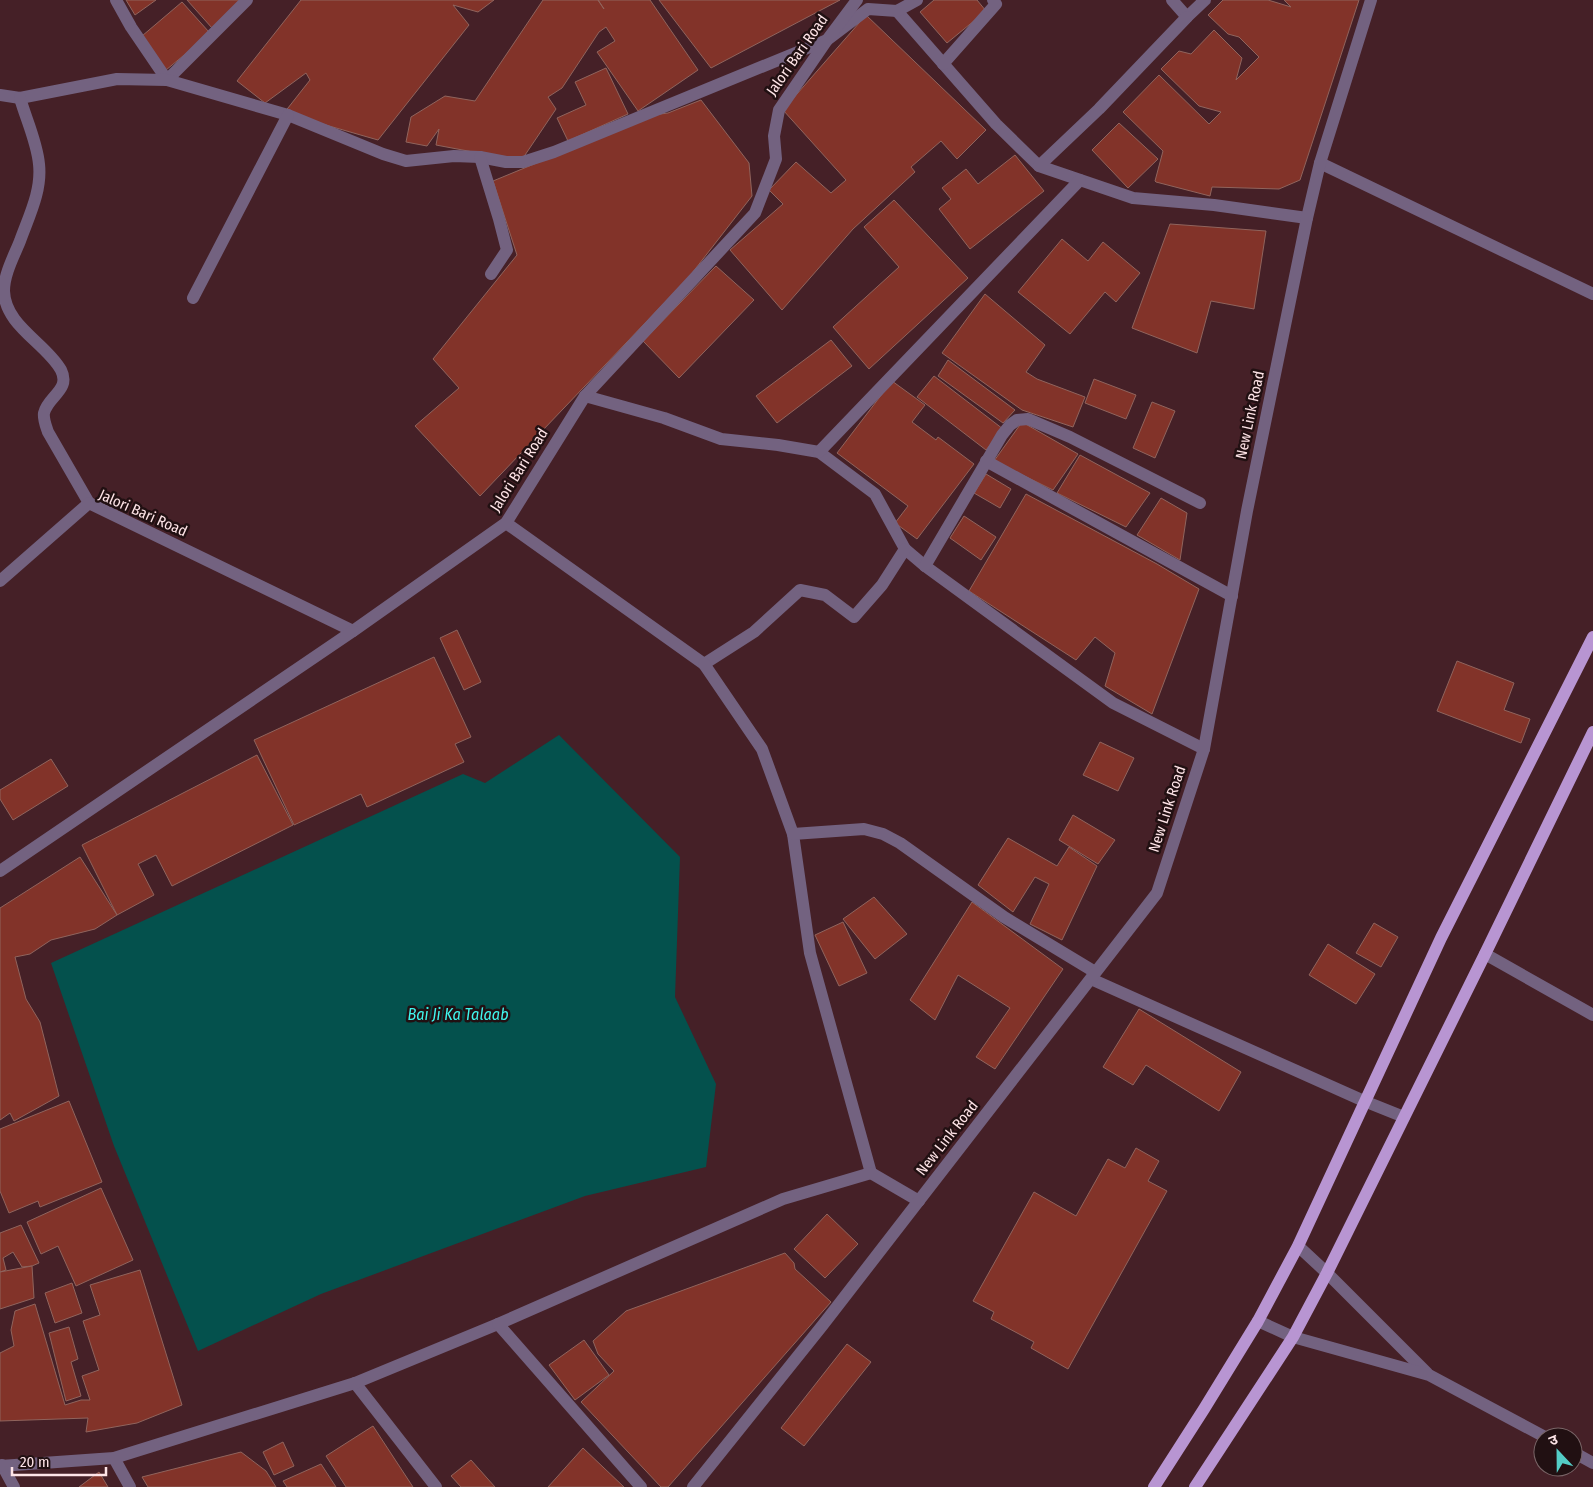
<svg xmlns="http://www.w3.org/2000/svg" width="1593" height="1487" font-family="'Fira Sans Condensed','Noto Sans Devanagari',sans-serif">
  <rect width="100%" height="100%" fill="#452027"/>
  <polygon fill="#04514d" points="559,735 680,857 675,997 716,1084 706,1167 585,1196 321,1294 198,1351 114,1146 51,963 463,774 485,783"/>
  <g fill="#823329" stroke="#90645d">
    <polygon points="126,0 156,0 135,15"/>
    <polygon points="187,0 240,0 212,28"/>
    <polygon points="301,0 494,0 478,12 453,5 469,25 378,140 284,113 310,80 306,73 265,103 237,81"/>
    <polygon points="543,0 598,0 604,9 598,0 650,0 698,70 638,111 597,52 615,41 606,27 599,32 562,88 548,97 556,109 521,161 436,145 439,129 427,146 406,142 411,117 445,96 475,101"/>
    <polygon points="659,0 840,0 711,68"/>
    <polygon points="934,0 977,0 986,11 947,43 920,12"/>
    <polygon points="1223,0 1268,0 1291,7 1284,0 1359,0 1300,180 1279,189 1212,187 1210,196 1156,182 1155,181 1163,151 1123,112 1159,75 1209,124 1221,112 1199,106 1161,69 1179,51 1191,54 1214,30 1242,58 1236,80 1259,57 1239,37 1228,34 1208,15"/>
    <polygon points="182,2 209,32 189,51 166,70 142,36"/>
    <polygon points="866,15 986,130 957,159 941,141 911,167 915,172 853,229 782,310 730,250 783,204 769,190 796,162 831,193 846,180 783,110"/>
    <polygon points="606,68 628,114 568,141 557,118 586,105 575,82"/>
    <polygon points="701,100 749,163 752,196 689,277 480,496 415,426 459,388 433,359 517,255 493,181 653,115 668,113"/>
    <polygon points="1119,123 1158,159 1128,188 1092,150"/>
    <polygon points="1015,155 1044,191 970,249 939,209 951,199 942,188 966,169 978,184"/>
    <polygon points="894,200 968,278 869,369 833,327 899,267 864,227"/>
    <polygon points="1170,224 1266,231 1254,309 1211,301 1197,353 1132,328"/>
    <polygon points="1062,239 1088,261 1103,242 1140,273 1116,302 1105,292 1070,334 1018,292"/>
    <polygon points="716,266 754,300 679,378 643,341"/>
    <polygon points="985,294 1045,345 1026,372 1037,379 1085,397 1073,427 1022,410 942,353"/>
    <polygon points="831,340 852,366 777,423 756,396"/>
    <polygon points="948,360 1015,410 1003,423 938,376"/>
    <polygon points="934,376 1003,429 986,450 917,397"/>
    <polygon points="1094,379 1136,395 1126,419 1085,403"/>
    <polygon points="892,381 925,405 912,422 936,440 938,437 974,464 917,539 895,523 908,506 837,453"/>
    <polygon points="1152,402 1175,411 1155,458 1133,448"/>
    <polygon points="1022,422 1078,454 1053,490 994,461"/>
    <polygon points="1080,455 1150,493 1126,527 1057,493"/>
    <polygon points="986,474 1011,489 1000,508 974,493"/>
    <polygon points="1026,494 1157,564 1199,589 1152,714 1105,686 1115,653 1095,637 1076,660 969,591"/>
    <polygon points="1161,498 1187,513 1180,560 1137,535"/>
    <polygon points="964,516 996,537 981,560 950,538"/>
    <polygon points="457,630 481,682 464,690 440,638"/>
    <polygon points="434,657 471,737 455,744 464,762 367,807 361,794 294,825 254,740"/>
    <polygon points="1457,661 1514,683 1504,710 1530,719 1521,743 1437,711"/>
    <polygon points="1100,742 1134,758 1118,791 1083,775"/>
    <polygon points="257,755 293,825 172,886 156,855 138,864 154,895 117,915 82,845"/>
    <polygon points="51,759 68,786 13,820 0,799 0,790"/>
    <polygon points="1073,815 1115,840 1098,864 1059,840"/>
    <polygon points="1008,838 1057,866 1069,847 1097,866 1062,940 1030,924 1049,884 1035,877 1013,912 978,885"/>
    <polygon points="80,857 117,915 95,929 51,940 30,954 15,957 26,999 40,1022 59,1096 14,1121 10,1113 0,1120 0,908"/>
    <polygon points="874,897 907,934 875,959 843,919"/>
    <polygon points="972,902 1063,969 995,1069 976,1057 1010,1008 958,975 935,1020 910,1000"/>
    <polygon points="843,922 867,973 839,986 815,935"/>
    <polygon points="1374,923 1398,937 1381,967 1356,953"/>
    <polygon points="1328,944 1375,974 1356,1004 1309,975"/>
    <polygon points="1139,1009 1241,1072 1219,1111 1146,1065 1133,1085 1103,1067"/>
    <polygon points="69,1101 102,1182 40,1207 38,1201 9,1213 0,1191 0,1129"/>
    <polygon points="1136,1148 1159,1161 1148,1181 1167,1191 1068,1369 1031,1348 1034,1342 991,1319 994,1312 973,1301 1034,1192 1076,1216 1108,1159 1125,1168"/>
    <polygon points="101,1188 133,1260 76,1286 58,1246 41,1254 27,1222"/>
    <polygon points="827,1214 858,1244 825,1278 794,1249"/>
    <polygon points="21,1225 39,1263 32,1266 22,1267 13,1252 3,1258 6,1270 0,1272 0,1233"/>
    <polygon points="785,1253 794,1263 795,1269 831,1302 668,1487 661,1487 581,1402 614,1371 598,1354 593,1341 626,1311"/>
    <polygon points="32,1266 34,1298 0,1309 0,1272"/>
    <polygon points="140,1270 182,1405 137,1423 86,1432 88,1418 0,1421 0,1353 14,1346 11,1330 15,1311 35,1304 65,1405 81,1400 90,1400 82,1376 99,1370 83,1321 100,1315 90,1285"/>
    <polygon points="72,1283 82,1313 55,1323 45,1293"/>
    <polygon points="69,1327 78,1359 71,1362 81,1396 66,1401 49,1333"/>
    <polygon points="584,1340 609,1375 575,1400 549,1365"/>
    <polygon points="847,1344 871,1362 804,1446 781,1428"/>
    <polygon points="373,1426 413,1487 346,1487 326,1456"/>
    <polygon points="283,1442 294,1466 274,1475 263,1452"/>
    <polygon points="583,1448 624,1487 548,1487"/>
    <polygon points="241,1452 266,1471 276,1487 148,1487 142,1477"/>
    <polygon points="471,1460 495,1487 461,1487 451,1476"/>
    <polygon points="321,1464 336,1487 287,1487 283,1481"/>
    <polygon points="99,1472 108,1487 79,1487"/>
  </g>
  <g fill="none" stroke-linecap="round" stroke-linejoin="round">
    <g stroke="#736280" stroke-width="12">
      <polyline points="167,80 247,0"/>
      <polyline points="1320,163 1593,294"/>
      <polyline points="1091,979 1364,1101 1404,1117"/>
    </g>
    <g stroke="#736280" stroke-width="12">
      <polyline points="116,0 131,27 167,80"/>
      <polyline points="1172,0 1187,17 1205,0"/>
      <polyline points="897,11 996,124 1039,166 1133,198 1214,205 1307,218"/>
      <polyline points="943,64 996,4 993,0"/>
      <polyline points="0,95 20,98 117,79 167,80 288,115 383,154 406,161 454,156 480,157 506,162 523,162 554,152 827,40 868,9 897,11 917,0"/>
      <path d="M20 98C26 119 37 142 39 164 42 191 29 216 20 241 14 256 4 274 4 291 5 326 46 343 61 370 71 390 48 396 44 413 43 419 46 426 48 432L89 503"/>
      <polyline points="480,157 499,219 507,250 491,274"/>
      <polyline points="1039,166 1099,109 1187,17"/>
      <polyline points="193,298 288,115"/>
      <polyline points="585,396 664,418 721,439 778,445 819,452 875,494 905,549 925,566 1113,703 1204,749"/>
      <polyline points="819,452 1080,180"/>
      <polyline points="986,461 1232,596"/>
      <polyline points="506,523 704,664 754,632 800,590 825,595 854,617 882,585 905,549"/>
      <polyline points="925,566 1002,435 1010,425 1017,420 1028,419 1070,437 1200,503"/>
      <polyline points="0,581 89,503 353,631 506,523 585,396 755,213 776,159 774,136 779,110 827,40 857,0"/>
      <polyline points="704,664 762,749 793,834 810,953 871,1173"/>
      <polyline points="793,834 864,829 883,834 900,843 1004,917 1095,972"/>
      <polyline points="0,871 353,631"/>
      <polyline points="1485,954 1593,1015"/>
      <polyline points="1298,1246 1327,1273 1427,1373"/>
      <polyline points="1258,1321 1293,1337 1429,1375 1545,1437"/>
      <polyline points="355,1383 436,1487"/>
      <polyline points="1573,1452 1593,1463"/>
      <polyline points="114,1458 130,1487"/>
      <polyline points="2,1465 14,1487"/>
      <polyline points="0,1466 114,1458 355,1383 498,1324"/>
      <polyline points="641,1487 498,1324 783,1199 871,1173 919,1201"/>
      <polyline points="693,1487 822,1326 1157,893 1204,749 1247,511 1307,218 1320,163 1371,0"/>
    </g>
    <g stroke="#b895d2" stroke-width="12">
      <polyline points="1154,1487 1204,1409 1258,1321 1298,1246 1441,938 1593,637"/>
      <polyline points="1195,1487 1293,1337 1327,1273 1485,954 1593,732"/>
    </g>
  </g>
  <g text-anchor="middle" stroke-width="5" stroke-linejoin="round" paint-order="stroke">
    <g font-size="15" fill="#fee4e7" stroke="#211012">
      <text transform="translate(797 55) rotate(-55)" y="5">Jalori Bari Road</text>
      <text transform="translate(1250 415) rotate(-78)" y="5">New Link Road</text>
      <text transform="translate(519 470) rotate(-58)" y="5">Jalori Bari Road</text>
      <text transform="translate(143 513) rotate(24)" y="5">Jalori Bari Road</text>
      <text transform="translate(1167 809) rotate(-72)" y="5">New Link Road</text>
      <text transform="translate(947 1138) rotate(-52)" y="5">New Link Road</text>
    </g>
    <g font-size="16" font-style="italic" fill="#40f6ed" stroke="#211012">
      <text x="458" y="1020">Bai Ji Ka Talaab</text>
    </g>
  </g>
  <g transform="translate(1558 1452) rotate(338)"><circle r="24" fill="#211012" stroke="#796567"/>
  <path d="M0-4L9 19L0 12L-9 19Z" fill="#54cdc6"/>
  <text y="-8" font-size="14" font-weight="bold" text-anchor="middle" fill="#fee4e7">उ</text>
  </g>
  <path d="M12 1467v8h94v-8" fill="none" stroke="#fee4e7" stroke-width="2.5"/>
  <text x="20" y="1467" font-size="15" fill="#fee4e7" stroke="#211012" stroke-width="4" paint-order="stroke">20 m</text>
</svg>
